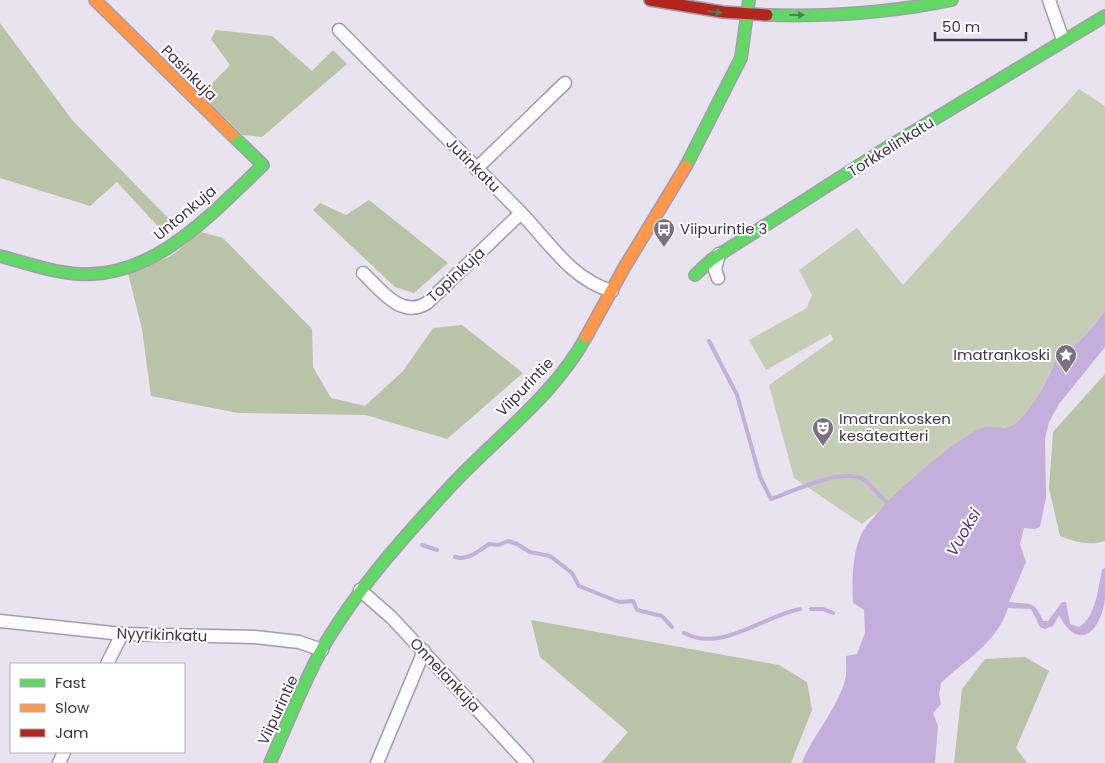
<svg xmlns="http://www.w3.org/2000/svg" width="1105" height="763" font-family="Poppins,sans-serif">
  <rect width="100%" height="100%" fill="#e9e3f0"/>
  <path fill="#c5cdb6" d="M1079 89 1105 106V311C1089 332 1080 344 1056 357 1052 373 1028 419 1013 426 1010 427 1005 427 1002 427L889 503 862 524 794 478 769 385 833 340 831 334 766 370 749 340 807 308 812 295 799 270 857 228 903 285Z"/>
  <g fill="#b9c3a7">
    <polygon points="0,23 73,121 176,226 165,234 117,182 90,206 0,178"/>
    <polygon points="216,30 272,36 312,71 333,50 347,64 262,137 243,135 201,95 230,65 211,39"/>
    <polygon points="369,200 448,263 414,293 395,287 313,210 320,203 346,215"/>
    <polygon points="201,232 223,238 312,329 313,367 331,398 365,406 403,371 433,328 462,325 523,373 447,439 366,415 238,413 151,396 142,329 128,273 171,256"/>
    <path d="M1105 374V541C1089 546 1075 542 1060 536L1049 488 1053 432Z"/>
    <polygon points="531,620 779,665 807,682 812,710 791,763 601,763 628,732 540,657"/>
    <polygon points="1025,657 1049,671 1016,748 1027,763 954,763 962,689 985,659"/>
  </g>
  <path fill="#c4aedc" d="M1105 311V347L1059 404 1049 422 1045 439 1046 497 1040 527 1035 529 1024 528 1020 544 1026 562 1009 602C1029 605 1034 599 1043 621H1048L1062 602H1066L1070 624 1079 627C1096 617 1098 588 1102 570L1105 567C1105 577 1105 588 1105 599 1101 630 1079 654 1059 615L1053 626 1045 629 1040 627 1031 609 1008 608C997 643 966 659 941 683L939 694 941 704 933 713 938 726 935 763H802C813 734 837 710 845 680 847 673 846 664 846 656L857 654 865 633 864 610 853 603C852 583 852 554 861 535 872 510 956 437 982 428 992 425 1006 431 1015 424 1031 412 1051 376 1056 357 1080 344 1089 332 1105 311Z"/>
  <g fill="none" stroke-linecap="round" stroke-linejoin="round">
    <g stroke="#c4aedc" stroke-width="4">
      <path d="M709 341 737 395 760 477 771 499C793 491 841 468 863 479 873 485 878 498 891 505"/>
      <polyline points="422,545 437,550"/>
      <path d="M455 557C467 561 479 551 489 544L498 545 508 541 517 544 530 552 550 556 572 573 579 586 619 602 633 601 637 610 662 616 672 627"/>
      <polyline points="811,609 823,609 833,613"/>
      <path d="M684 633C722 653 763 616 800 609"/>
    </g>
    <g stroke="#a49cac" stroke-width="15">
      <g id="street">
        <polyline points="1049,0 1063,40"/>
        <path d="M339 30C399 92 461 151 521 213 549 242 572 280 612 291"/>
        <polyline points="476,169 565,83"/>
        <path d="M363 273C381 290 401 319 427 303L521 213"/>
        <polyline points="718,278 715,270 719,254"/>
        <polyline points="360,590 391,617 527,763"/>
        <polyline points="0,621 122,634 255,637 299,642 322,650"/>
        <polyline points="107,664 122,634"/>
        <polyline points="59,763 64,752"/>
        <polyline points="377,763 424,651"/>
      </g>
    </g>
    <g stroke="#a49cac" stroke-width="14">
      <g id="fast">
        <path d="M767 15C830 17 890 13 952 0"/>
        <polyline points="686,166 741,58 749,0"/>
        <path d="M0 256C26 263 51 272 78 274 155 279 212 213 263 165L232 135"/>
        <polyline points="695,275 711,260 888,147 1105,16"/>
        <path d="M270 763C287 725 302 685 322 649 356 590 403 538 449 488 493 440 555 395 586 337"/>
      </g>
    </g>
    <g stroke="#a49cac" stroke-width="14">
      <g id="slow">
        <polyline points="95,0 232,135"/>
        <polyline points="586,337 624,268 686,166"/>
      </g>
    </g>
    <g stroke="#a49cac" stroke-width="14">
      <polyline id="jam" points="650,0 723,12 767,15"/>
    </g>
    <use href="#street" stroke="#fcfbfd" stroke-width="12"/>
    <use href="#fast" stroke="#63d668" stroke-width="11"/>
    <use href="#slow" stroke="#ff974d" stroke-width="11"/>
    <use href="#jam" stroke="#b3261e" stroke-width="11"/>
  </g>
  <defs><path id="oneway-solid" d="M-6-.8H1V-3.2L6.5 0L1 3.2V.8H-6Z" transform="scale(1.25)"/></defs>
  <g fill="#4f7c59">
    <use href="#oneway-solid" transform="translate(715 12) rotate(7)"/>
    <use href="#oneway-solid" transform="translate(797 15)"/>
  </g>
  <defs>
    <g id="bus-pin" transform="scale(1.125)"><path d="M0 17L-7.5 6A9.5 9.5 0 1 1 7.5 6Z" fill="#7a7185" stroke="#fff"/><path d="M-5-6H5V4H4V6H2V4H-2V6H-4V4H-5ZM-3.5-4V0h7V-4ZM-3.5 1.2v1.5H-2V1.2ZM2 1.2v1.5H3.5V1.2Z" fill="#fff"/></g>
    <g id="sight-pin" transform="scale(1.125)"><path d="M0 17L-7.5 6A9.5 9.5 0 1 1 7.5 6Z" fill="#7a7185" stroke="#fff"/><path d="M0-6L1.8-2.2L6-1.7L2.9 1.2L3.7 5.4L0 3.3L-3.7 5.4L-2.9 1.2L-6-1.7L-1.8-2.2Z" fill="#fff"/></g>
    <g id="theatre-pin" transform="scale(1.125)"><path d="M0 17L-7.5 6A9.5 9.5 0 1 1 7.5 6Z" fill="#7a7185" stroke="#fff"/><path d="M-5-5.5Q0-4 5-5.5V0Q5 5 0 6Q-5 5-5 0ZM-3.3-2.5H-1v1.5H-3.3ZM1-2.5H3.3v1.5H1ZM-2.8 1Q0 5.5 2.8 1Z" fill="#fff"/></g>
  </defs>
  <g fill-rule="evenodd">
    <use href="#bus-pin" x="664" y="229"/>
    <use href="#sight-pin" x="1066" y="355"/>
    <use href="#theatre-pin" x="823" y="428"/>
  </g>
  <g text-anchor="middle" stroke-width="4" stroke-linejoin="round" paint-order="stroke">
    <g font-size="15" fill="#3f334c" stroke="#fff">
      <text transform="translate(189 73) rotate(45)" y="5">Pasinkuja</text>
      <text transform="translate(891 147) rotate(-32)" y="5">Torkkelinkatu</text>
      <text transform="translate(473 165) rotate(45)" y="5">Jutinkatu</text>
      <text transform="translate(185 213) rotate(-40)" y="5">Untonkuja</text>
      <text transform="translate(456 275) rotate(-43)" y="5">Topinkuja</text>
      <text transform="translate(525 387) rotate(-46)" y="5">Viipurintie</text>
      <text transform="translate(162 635) rotate(2)" y="5">Nyyrikinkatu</text>
      <text transform="translate(445 675) rotate(47)" y="5">Onnelankuja</text>
      <text transform="translate(278 710) rotate(-65)" y="5">Viipurintie</text>
    </g>
    <g font-size="15" fill="#3f334c" stroke="#fff" text-anchor="start">
      <text x="680" y="234">Viipurintie 3</text>
      <text x="1050" y="360" text-anchor="end">Imatrankoski</text>
      <text x="839" y="424">Imatrankosken<tspan x="839" dy="17">kesäteatteri</tspan></text>
    </g>
    <g font-size="16" font-style="italic" fill="#553177" stroke="#fff">
      <text transform="translate(963 532) rotate(-60)" y="6">Vuoksi</text>
    </g>
  </g>
  <rect x="10" y="663" width="175" height="90" fill="#ffffff" stroke="#b2adb7"/>
  <rect x="20" y="679" width="25" height="8" fill="#63d668" stroke="#b2adb7"/>
  <text x="55" y="688" font-size="15" fill="#3f334c">Fast</text>
  <rect x="20" y="704" width="25" height="8" fill="#ff974d" stroke="#b2adb7"/>
  <text x="55" y="713" font-size="15" fill="#3f334c">Slow</text>
  <rect x="20" y="729" width="25" height="8" fill="#b3261e" stroke="#b2adb7"/>
  <text x="55" y="738" font-size="15" fill="#3f334c">Jam</text>
  <path d="M935 32v8h91v-8" fill="none" stroke="#3f334c" stroke-width="2.5"/>
  <text x="942" y="32" font-size="15" fill="#3f334c" stroke="#ffffff" stroke-width="4" paint-order="stroke">50 m</text>
</svg>
